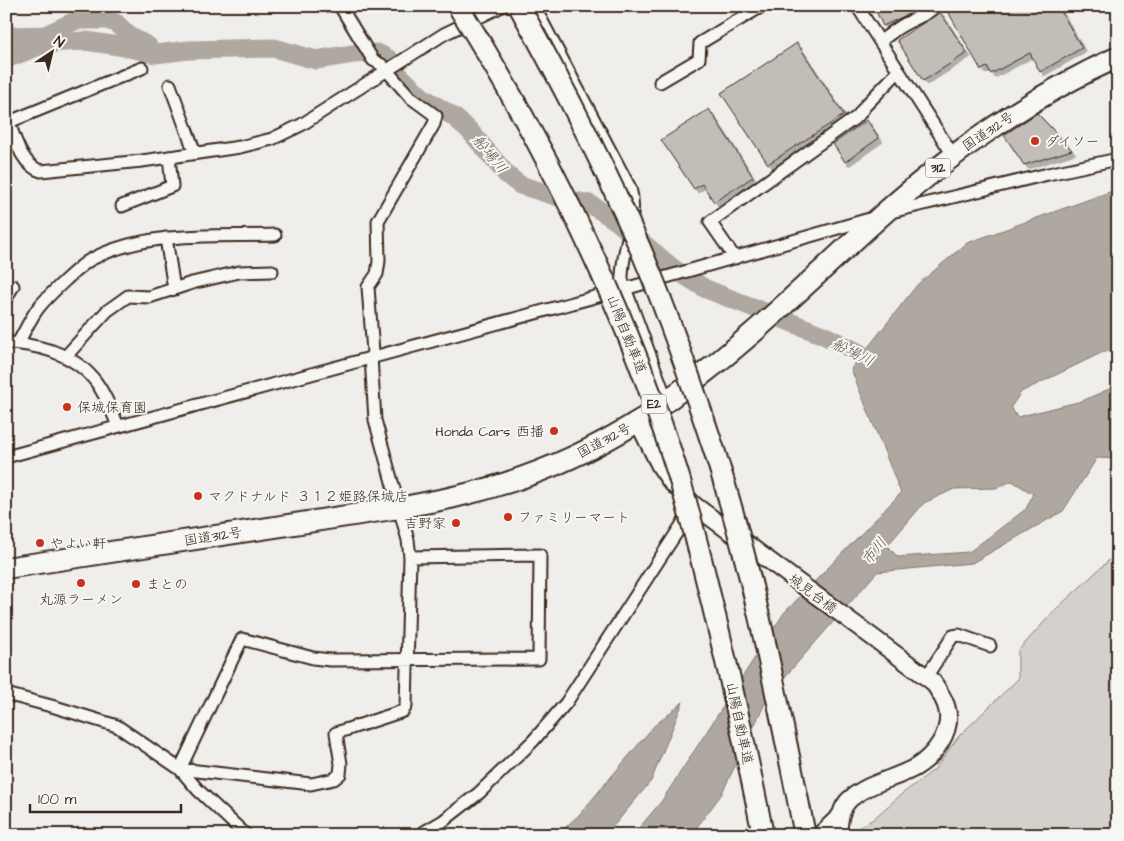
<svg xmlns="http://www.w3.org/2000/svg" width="1124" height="841" font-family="'Architects Daughter','Klee One',sans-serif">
  <defs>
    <filter id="shadow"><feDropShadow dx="4" dy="4" stdDeviation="0" flood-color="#0004"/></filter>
  </defs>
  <rect width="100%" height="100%" fill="#efeeea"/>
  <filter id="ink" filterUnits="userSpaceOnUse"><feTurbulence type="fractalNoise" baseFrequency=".02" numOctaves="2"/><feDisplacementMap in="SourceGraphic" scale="10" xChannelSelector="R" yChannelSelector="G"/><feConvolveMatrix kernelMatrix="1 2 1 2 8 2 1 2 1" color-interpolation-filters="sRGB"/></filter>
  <g filter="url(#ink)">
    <polygon fill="#d4d1cc" stroke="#887e75" points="1118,552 1118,835 852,835 854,830 872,820 903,793 934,770 959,736 1018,679 1018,651 1054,611"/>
    <g fill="#afa8a1" stroke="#81766d" fill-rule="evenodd">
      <path d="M1118 189V349L1101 353 1021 392 1011 407 1017 417 1082 401 1118 385V459L1097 458 1063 511 972 563 877 572 769 695 721 795 691 835H633L661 802 784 613 901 493 851 369 917 285 967 243ZM1012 481 1033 494 1026 509 969 552 898 557 887 546 924 503 954 489 996 488Z"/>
      <polygon points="683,702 651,781 606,835 557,835 579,815 654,726"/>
    </g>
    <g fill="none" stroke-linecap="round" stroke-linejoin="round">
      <g stroke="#afa8a1" stroke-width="19">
        <polyline points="6,36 45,35 77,20 106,20 116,23 129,36 148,46"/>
        <polyline points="6,59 40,46 64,42 86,41 125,47 155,54 189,50 274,48 316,60 353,54 377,53 389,59 400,76 421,96 454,117 469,130 507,175 520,185 565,199 590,204 615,220 674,269 706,289 823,335 856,351 884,368"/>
      </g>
    </g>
    <g fill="#c2bdb7" stroke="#3b2a1e" filter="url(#shadow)">
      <polygon points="887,6 925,6 883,26 876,11"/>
      <polygon points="949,6 1058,6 1082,48 1040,72 1030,53 991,74 987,67 981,70 946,8"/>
      <polygon points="940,12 967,53 923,81 897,40"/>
      <polygon points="797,43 844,115 768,164 721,93"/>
      <polygon points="709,109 753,177 714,202 702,184 694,189 661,140"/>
      <polygon points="1037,113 1072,150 1024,165 1004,135"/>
      <polygon points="867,120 879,138 845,162 833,144"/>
    </g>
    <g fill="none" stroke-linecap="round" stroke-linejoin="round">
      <g stroke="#3b2a1e" stroke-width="15">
        <g id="street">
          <polyline points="340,6 373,60 382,65 410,97 436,116 434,124 378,221 379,261 377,274 368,287 373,352 371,357 375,420 408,540 410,557 406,706 403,711 336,733 341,764 340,774 334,779 311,784 180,769 242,639 313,658 330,660 539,659 540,555 410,557"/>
          <path d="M534 6 630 188C639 218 621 249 622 280L667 401"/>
          <polyline points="857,6 953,155"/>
          <path d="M880 41C887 37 893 31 900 27 912 19 926 16 936 6"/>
          <polyline points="660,82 699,59 700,43 762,6"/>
          <polyline points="170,85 195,153"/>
          <path d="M6 115C14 134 20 165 41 171L142 161 240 147 272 139 301 125 444 34 502 6"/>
          <polyline points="9,122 142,68"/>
          <polyline points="122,206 172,186 169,157"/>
          <polyline points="891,212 1048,174 1118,159"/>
          <polyline points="166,238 174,289"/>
          <polyline points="735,258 710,222 858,116 865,106 898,72"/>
          <polyline points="6,299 13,286"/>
          <path d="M6 343C23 343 36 346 52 351 92 366 103 388 118 426"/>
          <path d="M18 343C25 331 31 317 39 307 49 295 78 267 90 260 146 230 214 237 275 235"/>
          <polyline points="66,356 107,311 128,296 149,297 192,283 239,272 272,271"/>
          <polyline points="6,457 635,286 873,218"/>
          <polyline points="926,677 953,636 959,635 990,646"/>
          <polyline points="6,694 55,707 117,726 180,769 198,790 246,835"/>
          <polyline points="419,835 443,821 479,793 533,741 566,703 690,512"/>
        </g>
      </g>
      <g stroke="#3b2a1e" stroke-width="20">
        <g id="secondary">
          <path d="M638 422 660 466 671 482 694 505 933 682C938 690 945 699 947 709 953 731 934 756 916 767 895 779 870 782 850 799 840 808 839 822 838 835"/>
          <polyline points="820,835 840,816"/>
        </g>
      </g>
      <g stroke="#3b2a1e" stroke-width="24">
        <path id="highway" d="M6 568 399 508C418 504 438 501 458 496 520 482 583 456 637 422 651 414 663 404 676 394 750 341 814 276 882 215 953 151 1030 97 1118 57"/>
      </g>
      <use href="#street" stroke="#f6f6f2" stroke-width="11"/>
      <use href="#secondary" stroke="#f6f6f2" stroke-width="16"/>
      <use href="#highway" stroke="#f6f6f2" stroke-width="20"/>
      <g stroke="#3b2a1e" stroke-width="24" stroke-linecap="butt">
        <g id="highway-bridge">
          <path d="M458 6C550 153 626 309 678 474 690 514 700 554 710 595 730 675 747 754 763 835"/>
          <path d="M519 6C563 85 604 165 640 248 669 315 693 386 716 456 755 579 779 708 805 835"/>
        </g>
      </g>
      <use href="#highway-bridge" stroke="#f6f6f2" stroke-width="20"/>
    </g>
  </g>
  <g fill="#c8321e" stroke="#f6f6f2" stroke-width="2">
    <circle cx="1035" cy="141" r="5"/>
    <circle cx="67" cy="407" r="5"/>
    <circle cx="554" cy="431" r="5"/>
    <circle cx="198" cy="496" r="5"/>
    <circle cx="508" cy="517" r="5"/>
    <circle cx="456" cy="523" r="5"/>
    <circle cx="40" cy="543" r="5"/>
    <circle cx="81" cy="583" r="5"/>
    <circle cx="136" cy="584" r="5"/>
  </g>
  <g text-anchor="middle" stroke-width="4" stroke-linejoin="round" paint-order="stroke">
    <g fill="#f6f6f2" stroke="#73675e" stroke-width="1">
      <rect x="925.5" y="158.5" width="25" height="19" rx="4"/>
      <rect x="641.5" y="394.5" width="25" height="19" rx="4"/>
    </g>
    <g font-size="12" font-weight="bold" fill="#3b2a1e">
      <text x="938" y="172">312</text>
      <text x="654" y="408">E2</text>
    </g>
    <g font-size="14" fill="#3b2a1e" stroke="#f6f6f2">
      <text transform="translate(988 131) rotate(-34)" y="5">国道312号</text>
      <text transform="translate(627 334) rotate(68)" y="5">山陽自動車道</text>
      <text transform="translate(604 440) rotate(-28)" y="5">国道312号</text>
      <text transform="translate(213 536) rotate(-9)" y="5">国道312号</text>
      <text transform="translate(813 593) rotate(37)" y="5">城見台橋</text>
      <text transform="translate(740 723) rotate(78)" y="5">山陽自動車道</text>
    </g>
    <g font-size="14" fill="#3b2a1e" stroke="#f6f6f2" text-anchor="start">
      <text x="1045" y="146">ダイソー</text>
      <text x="77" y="412">保城保育園</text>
      <text x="544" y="436" text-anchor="end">Honda Cars 西播</text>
      <text x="208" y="501">マクドナルド ３１２姫路保城店</text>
      <text x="518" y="522">ファミリーマート</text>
      <text x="446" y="528" text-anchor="end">吉野家</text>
      <text x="50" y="548">やよい軒</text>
      <text x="146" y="589">まとの</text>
      <text x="81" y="604" text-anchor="middle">丸源ラーメン</text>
    </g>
    <g font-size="15" font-style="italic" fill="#64564c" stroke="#f6f6f2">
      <text transform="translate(490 154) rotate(50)" y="5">船場川</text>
      <text transform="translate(853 352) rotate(26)" y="5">船場川</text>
      <text transform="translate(874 551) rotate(-52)" y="5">市川</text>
    </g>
  </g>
  <rect width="1124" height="841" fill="none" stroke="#f6f6f2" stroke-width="25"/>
  <rect x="12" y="12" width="1099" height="816" fill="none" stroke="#3b2a1e" stroke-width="2" filter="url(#ink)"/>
  <g transform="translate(52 52) rotate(35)" stroke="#f6f6f2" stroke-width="4" paint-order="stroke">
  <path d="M0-4L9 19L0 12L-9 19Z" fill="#3b2a1e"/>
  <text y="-8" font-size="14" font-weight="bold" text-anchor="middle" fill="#3b2a1e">N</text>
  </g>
  <path d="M30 804v8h151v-8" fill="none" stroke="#3b2a1e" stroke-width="2.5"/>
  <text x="38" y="804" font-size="15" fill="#3b2a1e" stroke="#f6f6f2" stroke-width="4" paint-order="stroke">100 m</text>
</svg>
